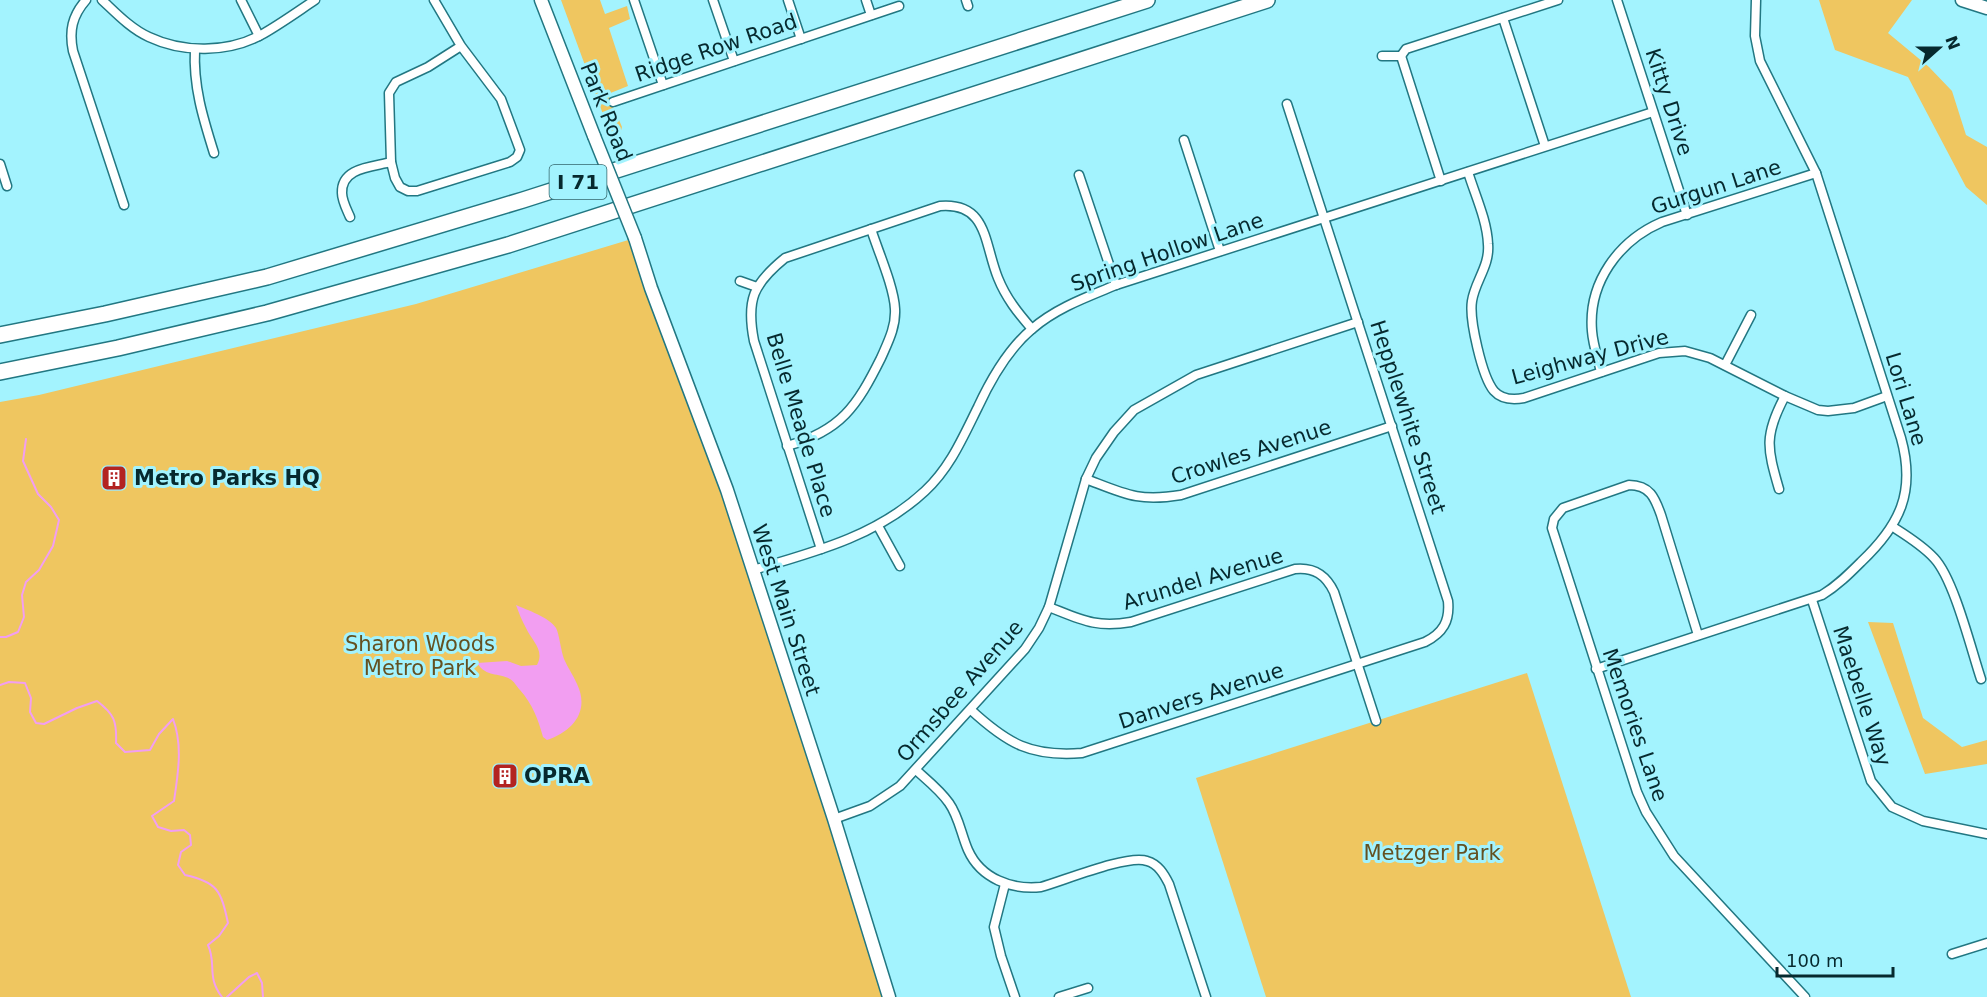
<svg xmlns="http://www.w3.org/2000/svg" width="1987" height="997" font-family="'DejaVu Sans',sans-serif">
  <rect width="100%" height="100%" fill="#a3f3fe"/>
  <g fill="#efc660">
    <polygon points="561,0 600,0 605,14 627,6 630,19 609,28 628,86 608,94 622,127 620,134 611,136"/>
    <polygon points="1819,0 1912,0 1888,33 1929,67 1952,91 1966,135 1987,147 1987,205 1966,187 1908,77 1835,50"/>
    <polygon points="635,238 699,413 889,997 0,997 0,402 39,395 416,304"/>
    <polygon points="1868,622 1893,623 1923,718 1962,747 1987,740 1987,764 1925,774"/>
    <polygon points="1527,673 1631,997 1266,997 1196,778"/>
  </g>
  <path fill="#f29ef1" d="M516 605C527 610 549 617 556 628 559 633 561 651 564 659 568 668 573 675 577 684 590 711 573 731 547 740L543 737C538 719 533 705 520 690 517 687 514 681 510 679 498 672 487 678 477 663L507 661 521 666 537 665C545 650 532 641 526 628 522 621 519 613 516 605Z"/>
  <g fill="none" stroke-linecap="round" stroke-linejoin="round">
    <g stroke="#f29ef1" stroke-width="2">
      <polyline points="0,637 6,637 18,632 24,617 22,595 26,582 39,570 53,546 59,520 51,507 38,494 23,461 26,439"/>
      <path d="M0 685 9 682 25 683 31 698 30 712 36 723 44 724 77 708 97 701C114 714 117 721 116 743L125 752 150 750 159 734 173 719C183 745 178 774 174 801L152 816 158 827 171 831 184 830 190 835 191 845 181 852 178 865 185 875C217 882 221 890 228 923L219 936 208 945C217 965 206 976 222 997"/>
      <polyline points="227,997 249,977 257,973 262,983 263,997"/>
    </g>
    <g stroke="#227782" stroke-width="11">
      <g id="street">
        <path d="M86 0C72 16 69 31 73 51L124 205"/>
        <path d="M102 0C116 13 131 29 149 37 183 53 227 53 261 35 279 25 297 12 315 0"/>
        <polyline points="241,0 259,36"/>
        <polyline points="434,0 461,46 501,99 520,150 517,157 510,162 417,191 408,191 400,187 395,178 391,162 389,93 396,82 428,67 461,46"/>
        <polyline points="634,0 663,85"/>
        <polyline points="713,0 734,61"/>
        <polyline points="788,0 801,39"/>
        <polyline points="866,0 871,15"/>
        <polyline points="966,0 968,6"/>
        <polyline points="1617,0 1687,215"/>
        <polyline points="1503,18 1545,146"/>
        <path d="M195 49C193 86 203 118 214 153"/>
        <polyline points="1382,56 1401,56"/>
        <polyline points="1401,56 1406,49 1558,0"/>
        <polyline points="1401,56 1441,181"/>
        <polyline points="613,102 899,6"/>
        <polyline points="1184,140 1220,251"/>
        <polyline points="0,164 7,186"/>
        <path d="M1468 172C1475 195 1487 220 1488 244 1490 266 1475 281 1472 301 1469 319 1482 377 1494 391 1502 400 1513 400 1524 398L1659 353 1685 351 1710 358 1785 396 1818 410 1828 411 1854 408 1887 396"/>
        <polyline points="1079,175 1116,285"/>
        <path d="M350 217C347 210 342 201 342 193 341 167 373 167 391 162"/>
        <polyline points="740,281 757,287"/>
        <polyline points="1725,365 1751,315"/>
        <path d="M1601 372C1598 359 1593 345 1592 331 1588 283 1618 241 1662 222L1816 173"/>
        <path d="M787 446C841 431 857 406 881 358 888 342 896 327 895 309 894 287 878 251 871 229"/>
        <path d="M1086 479C1125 494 1138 502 1181 495L1392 426"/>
        <path d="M1779 489C1767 448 1764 435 1785 396"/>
        <polyline points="878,526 900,566"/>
        <path d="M1893 527C1907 536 1922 545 1934 558 1954 579 1971 649 1981 679"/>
        <path d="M821 549 754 341C746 300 753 284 785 258L940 206C988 202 984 244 998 278 1006 298 1018 313 1032 329"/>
        <path d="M753 570C815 552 877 536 925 491 950 468 963 437 978 407 991 379 1008 349 1032 329 1056 308 1087 297 1116 285L1653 112"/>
        <polyline points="1812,600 1871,781 1892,807 1923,821 1987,834"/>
        <path d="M1049 607C1082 620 1096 628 1131 622L1295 569C1314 567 1326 575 1334 592L1376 721"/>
        <path d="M1698 635 1661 515C1655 498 1650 485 1629 485L1563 508 1554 519 1552 528 1637 792 1646 812 1674 856 1805 997"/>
        <path d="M1596 669 1822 595C1837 586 1849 574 1861 562 1900 525 1916 492 1901 438L1816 173 1760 61 1755 36 1756 0"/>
        <path d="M971 710C1008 744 1031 757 1082 753L1425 642C1443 633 1450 621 1448 601L1287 104"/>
        <path d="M916 770C927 780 940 790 949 803 959 817 961 834 968 850 981 879 1012 890 1041 887 1063 881 1128 854 1147 861 1158 864 1164 874 1169 884L1206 997"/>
        <polyline points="834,819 870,806 900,786 1025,649 1039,628 1049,607 1086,479 1096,458 1114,432 1134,410 1196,375 1358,322"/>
        <polyline points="1005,884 994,927 1001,956 1015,997"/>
        <polyline points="1952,954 1987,943"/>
        <polyline points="1059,997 1088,988"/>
      </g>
    </g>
    <g stroke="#227782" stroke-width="15">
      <g id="secondary">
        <polyline points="541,0 594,136"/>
        <polyline points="1962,0 1987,8"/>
        <polyline points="635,238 651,288 727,490 834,819 889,997"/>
      </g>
    </g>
    <g stroke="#227782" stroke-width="18">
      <g id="highway">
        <polyline points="0,335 105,314 267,277 523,200 1147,0"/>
        <polyline points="0,372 118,348 267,313 508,245 1267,0"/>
      </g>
    </g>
    <use href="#street" stroke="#fff" stroke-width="8"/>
    <use href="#secondary" stroke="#fff" stroke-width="12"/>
    <use href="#highway" stroke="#fff" stroke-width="15"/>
    <g stroke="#227782" stroke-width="15" stroke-linecap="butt">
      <polyline id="secondary-bridge" points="594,136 635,238"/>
    </g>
    <use href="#secondary-bridge" stroke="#fff" stroke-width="12"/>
  </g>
  <defs>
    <g id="building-square" transform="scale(1.35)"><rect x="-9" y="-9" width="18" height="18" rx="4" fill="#b32321" stroke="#a3f3fe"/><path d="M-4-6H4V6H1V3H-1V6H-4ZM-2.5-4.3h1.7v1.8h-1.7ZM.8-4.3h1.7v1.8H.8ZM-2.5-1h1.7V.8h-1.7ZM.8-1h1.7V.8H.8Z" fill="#fff"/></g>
  </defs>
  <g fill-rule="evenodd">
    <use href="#building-square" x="114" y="478"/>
    <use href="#building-square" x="505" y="776"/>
  </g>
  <g text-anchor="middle" stroke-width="6" stroke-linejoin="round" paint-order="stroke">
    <rect fill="#a3f3fe" stroke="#35666c" stroke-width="1.5" x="549.5" y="165" width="57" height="34" rx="4.5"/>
    <g font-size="20" font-weight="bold" fill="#06292e">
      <text x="578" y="189">I 71</text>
    </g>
    <g font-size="21" fill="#06292e" stroke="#a3f3fe">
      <text transform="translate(716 48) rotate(-19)" y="7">Ridge Row Road</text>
      <text transform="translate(1669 102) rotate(72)" y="7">Kitty Drive</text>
      <text transform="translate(606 112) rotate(68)" y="7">Park Road</text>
      <text transform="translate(1716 187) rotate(-18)" y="7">Gurgun Lane</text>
      <text transform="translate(1167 252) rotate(-19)" y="7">Spring Hollow Lane</text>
      <text transform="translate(1590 357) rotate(-15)" y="7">Leighway Drive</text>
      <text transform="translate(1906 399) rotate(73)" y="7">Lori Lane</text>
      <text transform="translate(1408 417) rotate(72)" y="7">Hepplewhite Street</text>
      <text transform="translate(801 425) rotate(73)" y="7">Belle Meade Place</text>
      <text transform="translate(1251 452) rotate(-18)" y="7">Crowles Avenue</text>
      <text transform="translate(1203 579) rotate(-17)" y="7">Arundel Avenue</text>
      <text transform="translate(786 610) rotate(72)" y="7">West Main Street</text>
      <text transform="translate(960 691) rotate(-49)" y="7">Ormsbee Avenue</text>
      <text transform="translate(1201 696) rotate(-18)" y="7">Danvers Avenue</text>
      <text transform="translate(1862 696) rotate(72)" y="7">Maebelle Way</text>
      <text transform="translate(1635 725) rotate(71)" y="7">Memories Lane</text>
    </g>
    <g font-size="21" font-weight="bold" fill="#06292e" stroke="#a3f3fe" text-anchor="start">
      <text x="134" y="485">Metro Parks HQ</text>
      <text x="524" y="783">OPRA</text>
    </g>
    <g font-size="21" fill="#645121" stroke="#a3f3fe">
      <text x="420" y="651">Sharon Woods<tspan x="420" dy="24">Metro Park</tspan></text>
      <text x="1432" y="860">Metzger Park</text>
    </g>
  </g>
  <g transform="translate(1939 48) rotate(69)" stroke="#a3f3fe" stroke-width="4.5" paint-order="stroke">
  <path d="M0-4.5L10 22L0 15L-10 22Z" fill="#06292e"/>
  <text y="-9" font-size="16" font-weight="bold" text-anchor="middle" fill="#06292e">N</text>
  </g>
  <path d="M1777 967v9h116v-9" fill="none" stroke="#06292e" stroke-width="3"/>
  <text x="1786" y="967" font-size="18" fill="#06292e" stroke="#a3f3fe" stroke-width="4.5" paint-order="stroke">100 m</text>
</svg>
